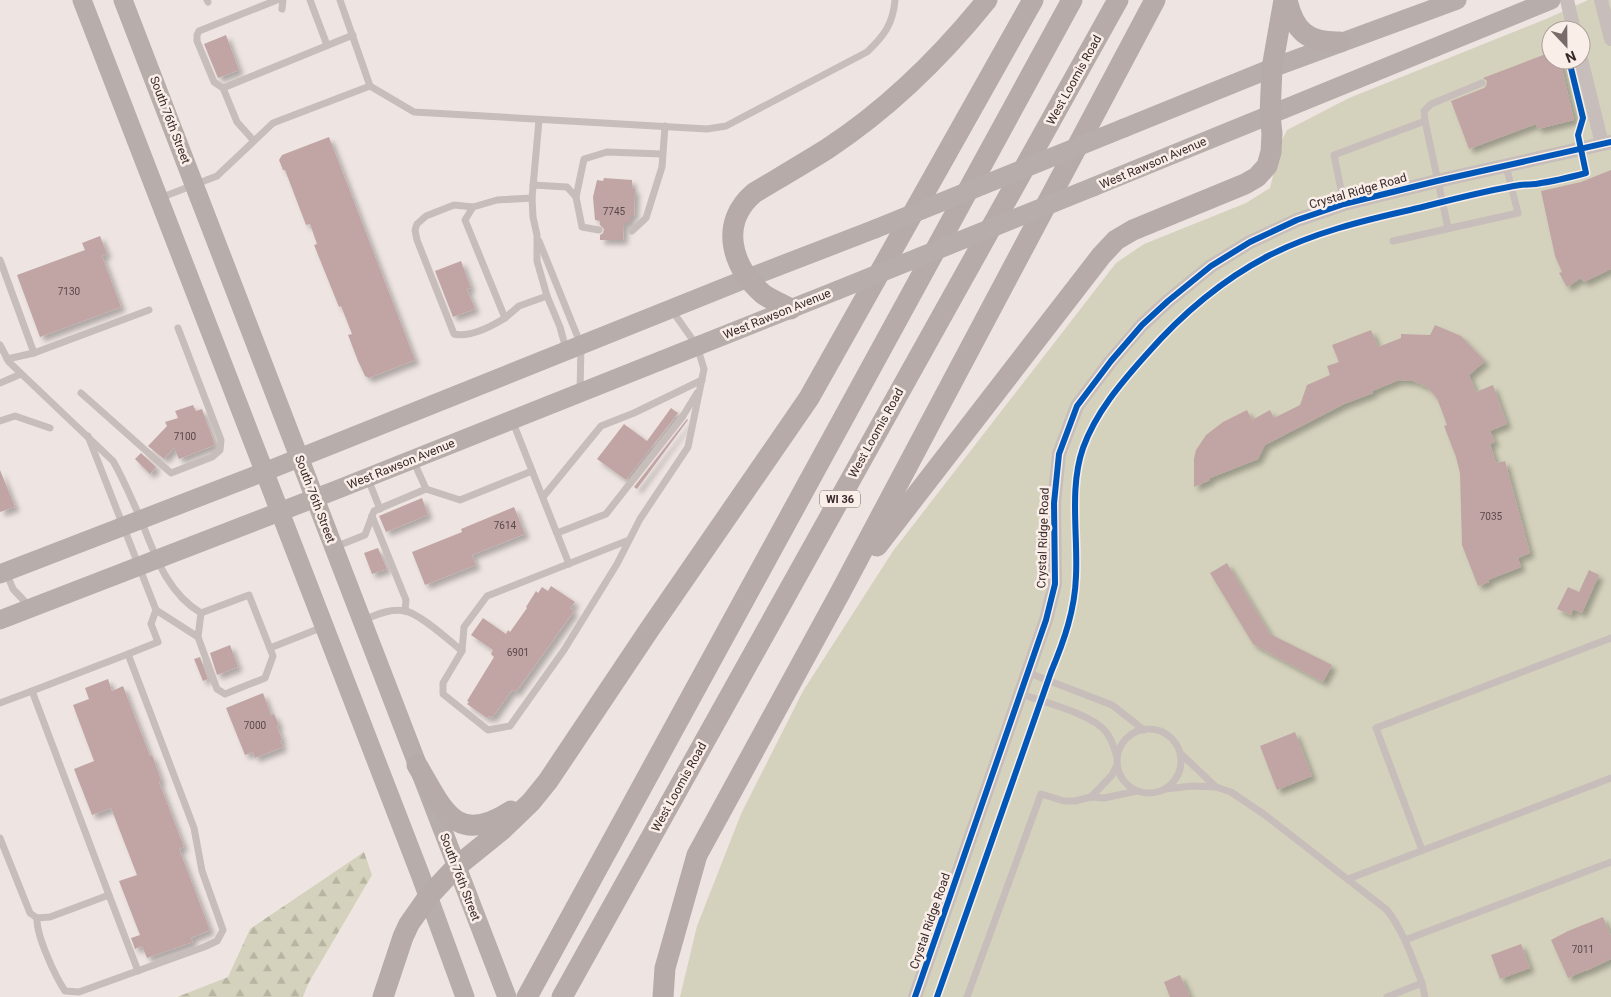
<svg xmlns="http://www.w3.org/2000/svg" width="1611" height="997" font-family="Roboto,sans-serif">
  <defs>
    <pattern id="forest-firs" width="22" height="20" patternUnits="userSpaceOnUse" patternTransform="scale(1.25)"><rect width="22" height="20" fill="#d4d2bc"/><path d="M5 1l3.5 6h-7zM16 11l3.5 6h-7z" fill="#b7b4a2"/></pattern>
    <filter id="shadow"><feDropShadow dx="4.5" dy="4.5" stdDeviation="2.5" flood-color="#0004"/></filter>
  </defs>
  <rect width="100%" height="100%" fill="#eee5e2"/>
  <polygon fill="url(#forest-firs)" points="364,852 372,875 308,984 303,997 177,997 228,977 250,929"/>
  <path fill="#d4d2bc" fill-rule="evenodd" d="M1588 0H1611V997H680L697 926 741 814 803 691 893 551 1116 263 1144 244 1246 203 1270 188 1281 142 1287 130 1349 98 1546 19ZM1551 30H1581V60H1551Z"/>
  <g fill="#c1a5a4" filter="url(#shadow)">
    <polygon points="226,35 239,70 218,78 204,44"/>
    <polygon points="1551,52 1551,60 1560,60 1574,120 1538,129 1536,124 1469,149 1451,101 1484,88 1486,86 1487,81 1483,78"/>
    <polygon points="329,137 415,360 369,378 365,376 358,361 348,335 352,334 341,306 339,307 314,245 317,244 310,224 306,225 285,170 283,170 279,160 282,155"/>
    <polygon points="1611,170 1611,269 1584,282 1581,278 1567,287 1559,273 1562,272 1555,256 1541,191 1581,182"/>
    <polygon points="604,178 632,180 632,189 635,189 634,216 630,216 630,223 624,223 623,240 600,240 600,235 603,233 604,229 600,225 600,221 595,220 593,197 597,180 603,181"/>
    <polygon points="100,236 107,254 102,256 121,307 40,337 17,275 85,250 82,243"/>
    <polygon points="461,261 471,288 467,289 475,309 453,317 435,271"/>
    <polygon points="1435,325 1461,336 1485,361 1469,375 1476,392 1493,385 1507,424 1490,431 1495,442 1490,444 1496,463 1505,461 1530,553 1518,558 1521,567 1488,580 1489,582 1478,586 1462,545 1460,473 1456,457 1444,426 1447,425 1437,398 1427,387 1413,381 1399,380 1372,391 1373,393 1344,404 1265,445 1258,459 1210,478 1210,480 1194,487 1194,459 1196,450 1206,435 1223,422 1247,410 1252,420 1270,410 1274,418 1300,405 1307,385 1330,375 1327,366 1339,362 1332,345 1371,330 1378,347 1401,338 1401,334 1430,335"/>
    <polygon points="193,405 196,411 202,409 215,445 179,459 174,448 164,459 148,446 167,426 165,422 178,418 175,411"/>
    <polygon points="671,408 678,413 626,480 597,459 624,424 647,441"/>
    <polygon points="687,419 688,420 637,489 634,487"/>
    <polygon points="141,453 156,467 150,474 135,459"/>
    <polygon points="0,470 15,507 0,512"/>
    <polygon points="422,498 428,515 386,532 379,516"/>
    <polygon points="514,507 525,534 472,555 476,565 425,585 412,552 462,532 461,529"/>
    <polygon points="378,548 387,569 372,574 364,553"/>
    <polygon points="1227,563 1270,634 1332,665 1323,682 1253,644 1210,573"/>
    <polygon points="1589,570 1599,575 1582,613 1573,609 1571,615 1557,609 1568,587 1579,592"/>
    <polygon points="551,586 575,602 570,608 574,611 516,692 512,690 492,718 489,716 487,718 467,704 469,702 467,701 494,657 491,654 493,650 471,635 483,618 506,634 508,630 510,632 527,608 526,607 536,591 538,593 542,587 548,591"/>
    <polygon points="230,645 238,667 217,675 210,653"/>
    <polygon points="200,657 208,679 203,681 194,659"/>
    <polygon points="108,679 112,691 123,686 150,756 152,755 161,780 159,782 184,847 179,849 210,930 191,938 193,942 147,958 142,946 135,949 131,938 140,935 119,881 137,875 111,808 92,815 74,769 94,761 73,705 89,699 85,688"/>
    <polygon points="263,693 271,715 274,714 279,725 277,726 282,740 280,741 283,747 255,758 253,752 245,755 226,708"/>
    <polygon points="1295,732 1312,776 1277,790 1260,746"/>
    <polygon points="1603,917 1611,936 1611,959 1586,971 1586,970 1568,978 1551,940 1568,931"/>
    <polygon points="1521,944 1530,968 1500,979 1491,955"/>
    <polygon points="1180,975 1190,997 1170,997 1164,982"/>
  </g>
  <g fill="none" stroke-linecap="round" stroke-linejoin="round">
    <g stroke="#c7bdba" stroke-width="7">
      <polyline points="207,0 208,2"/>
      <polyline points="310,0 327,45"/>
      <path d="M340 0 370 86 414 112 707 129 726 126 867 52C884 36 893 24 895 0"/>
      <polyline points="282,9 283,0"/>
      <polyline points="223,88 214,82 197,41 197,35 199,31 277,0"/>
      <polyline points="539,120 532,198 533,217 537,235 537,261 547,296 560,327 566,349"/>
      <polyline points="1425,121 1424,111 1431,104 1482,83"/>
      <polyline points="254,141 237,122 223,88 353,35"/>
      <polyline points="533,185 567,187 576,197"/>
      <polyline points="160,198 217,176 273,123 370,86"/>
      <polyline points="532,198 497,200 473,207 465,220 505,318 519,306 547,296"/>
      <polyline points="1344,204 1334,155 1425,121 1448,228"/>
      <path d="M473 207 454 205 426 216 417 224 415 230 417 240 454 334C470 338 492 326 505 318"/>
      <polyline points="599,230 582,227 576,197 584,159 607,152 662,154"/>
      <polyline points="632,231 646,218 662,167 665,126"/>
      <polyline points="539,241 581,345 580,392"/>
      <polyline points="1393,241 1518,213 1506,166"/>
      <polyline points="0,260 34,353"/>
      <path d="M0 345 9 362 113 461C124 480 132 500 141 520 155 555 167 593 201 613L249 595 273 656 265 678 225 694 217 689 198 637 156 610"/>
      <polyline points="7,359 34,353 149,310"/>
      <polyline points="0,383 21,374"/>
      <polyline points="81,393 171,473 212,457 220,450 221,440 178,328"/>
      <polyline points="512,420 569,564"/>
      <polyline points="0,421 15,416 50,428"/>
      <polyline points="413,460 426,489"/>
      <polyline points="368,479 380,509"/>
      <polyline points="543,497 601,426 634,413 702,380"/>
      <polyline points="372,516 406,600 405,611"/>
      <polyline points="557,533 606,514 683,416 697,393"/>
      <polyline points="629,540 487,596 464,627 462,651 443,683 443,694 488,730 510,726 564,650 617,564 640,519 688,447 704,369 697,346 671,309"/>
      <polyline points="335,547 365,535 374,511 426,489 460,500 532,471"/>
      <polyline points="6,572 13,589 29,606"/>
      <path d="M363 620C376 615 390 608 405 611 419 613 450 641 462 651"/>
      <polyline points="198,637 201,613"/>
      <polyline points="270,648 323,627"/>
      <polyline points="1029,673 1112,705 1144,730"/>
      <polyline points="32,691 128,654"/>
      <path d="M1021 694C1043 702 1093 714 1106 732 1112 739 1114 748 1117 757"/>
      <polyline points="0,703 32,691 109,895 50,917 37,918 30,913 0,838"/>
      <circle cx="1149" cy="761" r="32"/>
      <polyline points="1181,754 1216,787"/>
      <path d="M1166 789 1192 786 1216 787 1231 792 1265 815 1387 910C1404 932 1412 958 1422 983L1387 997"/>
      <polyline points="1091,797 1112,775 1117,765"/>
      <polyline points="1422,850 1376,728 1611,638"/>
      <polyline points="1348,879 1611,778"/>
      <polyline points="109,895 138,971"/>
      <path d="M37 918C36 935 55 976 65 991L79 992 204 947 217 941 223 930 202 871 194 828 128 654 158 642 151 624 156 610 88 436"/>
      <polyline points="1405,940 1611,862"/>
      <polyline points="1422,983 1425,997"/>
      <polyline points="967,997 1041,794 1064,801 1075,801 1091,797 1104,798 1137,791"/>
    </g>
    <g stroke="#c7bdba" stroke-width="14">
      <polyline points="1567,0 1574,30"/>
      <polyline points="1601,0 1611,39"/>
      <polyline points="1581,59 1602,144"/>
      <polyline points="915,997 1046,620 1055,584 1054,503 1059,454 1077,406 1111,361 1142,325 1168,301 1211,266 1250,242 1297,220 1344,204 1437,181 1611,142"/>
    </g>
    <g stroke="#b7adab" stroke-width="19">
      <polyline points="82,0 420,874 465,997"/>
      <polyline points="123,0 507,997"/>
      <polyline points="1124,128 1272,68 1457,0"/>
      <polyline points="1093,187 1551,0"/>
      <polyline points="0,574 264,472 748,278 875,229"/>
      <polyline points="0,620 336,490 838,290"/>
    </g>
    <g stroke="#b6aba9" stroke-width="21">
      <path d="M1287 0C1294 31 1308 43 1340 42"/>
      <path d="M791 309C782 304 771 300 763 294 731 266 719 223 754 193 779 178 803 164 827 149 888 109 941 57 987 0"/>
      <polyline points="877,546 1101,256 1116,240 1133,230 1245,184 1257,177 1267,166 1271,152 1272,134 1270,114 1272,68 1284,0"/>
      <path d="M417 765C443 809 455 847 511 811"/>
      <polyline points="383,997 403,937 409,924 428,897 456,867 503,829 531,802 548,781 649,630 809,398 1033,0"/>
      <polyline points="527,997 1072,0"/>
      <polyline points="562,997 1118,0"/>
      <polyline points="663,997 665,968 697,855 840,593 1155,0"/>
    </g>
    <g stroke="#b7adab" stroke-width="19">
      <polyline points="875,229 1124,128"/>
      <polyline points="838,290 1093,187"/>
    </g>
    <g stroke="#faeee9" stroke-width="9">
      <g id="cycleway">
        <polyline points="915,997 1046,620 1055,584 1054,503 1059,454 1077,406 1111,361 1142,325 1168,301 1211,266 1250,242 1297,220 1344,204 1437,181 1611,142"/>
        <path d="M937 997 1051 672C1064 641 1075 610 1076 576 1078 534 1069 488 1083 448 1096 412 1121 383 1146 355 1180 316 1222 280 1268 256 1313 233 1361 221 1410 210 1447 201 1483 191 1520 185 1527 184 1534 185 1541 183 1556 181 1571 177 1586 173L1578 135 1583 118 1569 60"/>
      </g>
    </g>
    <use href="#cycleway" stroke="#0057b8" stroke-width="6"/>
  </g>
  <g text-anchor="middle" stroke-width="5" stroke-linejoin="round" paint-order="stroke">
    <g font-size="10" fill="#5a4848">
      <text x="614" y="215">7745</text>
      <text x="69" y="295">7130</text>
      <text x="185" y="440">7100</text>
      <text x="1491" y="520">7035</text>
      <text x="505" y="529">7614</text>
      <text x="518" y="656">6901</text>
      <text x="255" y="729">7000</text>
      <text x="1583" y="953">7011</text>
    </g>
    <rect fill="#faeee9" stroke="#726463" stroke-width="1" x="820" y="490.5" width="40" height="17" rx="4"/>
    <g font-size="11" font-weight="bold" fill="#382929">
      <text x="840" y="503">WI 36</text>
    </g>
    <g font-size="12" fill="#382929" stroke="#faeee9">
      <text transform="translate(1074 80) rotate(-61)" y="4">West Loomis Road</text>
      <text transform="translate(170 120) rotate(69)" y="4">South 76th Street</text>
      <text transform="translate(1153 163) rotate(-23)" y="4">West Rawson Avenue</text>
      <text transform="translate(1358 191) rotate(-16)" y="4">Crystal Ridge Road</text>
      <text transform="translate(777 314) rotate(-22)" y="4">West Rawson Avenue</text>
      <text transform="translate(876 433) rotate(-61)" y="4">West Loomis Road</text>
      <text transform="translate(401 464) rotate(-22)" y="4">West Rawson Avenue</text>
      <text transform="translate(315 499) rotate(69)" y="4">South 76th Street</text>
      <text transform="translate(1043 538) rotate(-88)" y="4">Crystal Ridge Road</text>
      <text transform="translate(679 787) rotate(-61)" y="4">West Loomis Road</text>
      <text transform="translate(460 877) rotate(69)" y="4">South 76th Street</text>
      <text transform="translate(930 921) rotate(-71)" y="4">Crystal Ridge Road</text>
    </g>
  </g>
  <g transform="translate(1566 45) rotate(158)"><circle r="24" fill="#faeee9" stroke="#ac9f9c"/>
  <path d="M0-4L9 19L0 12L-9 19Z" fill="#786b6a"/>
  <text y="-8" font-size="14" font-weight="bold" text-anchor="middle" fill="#382929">N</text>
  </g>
</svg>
